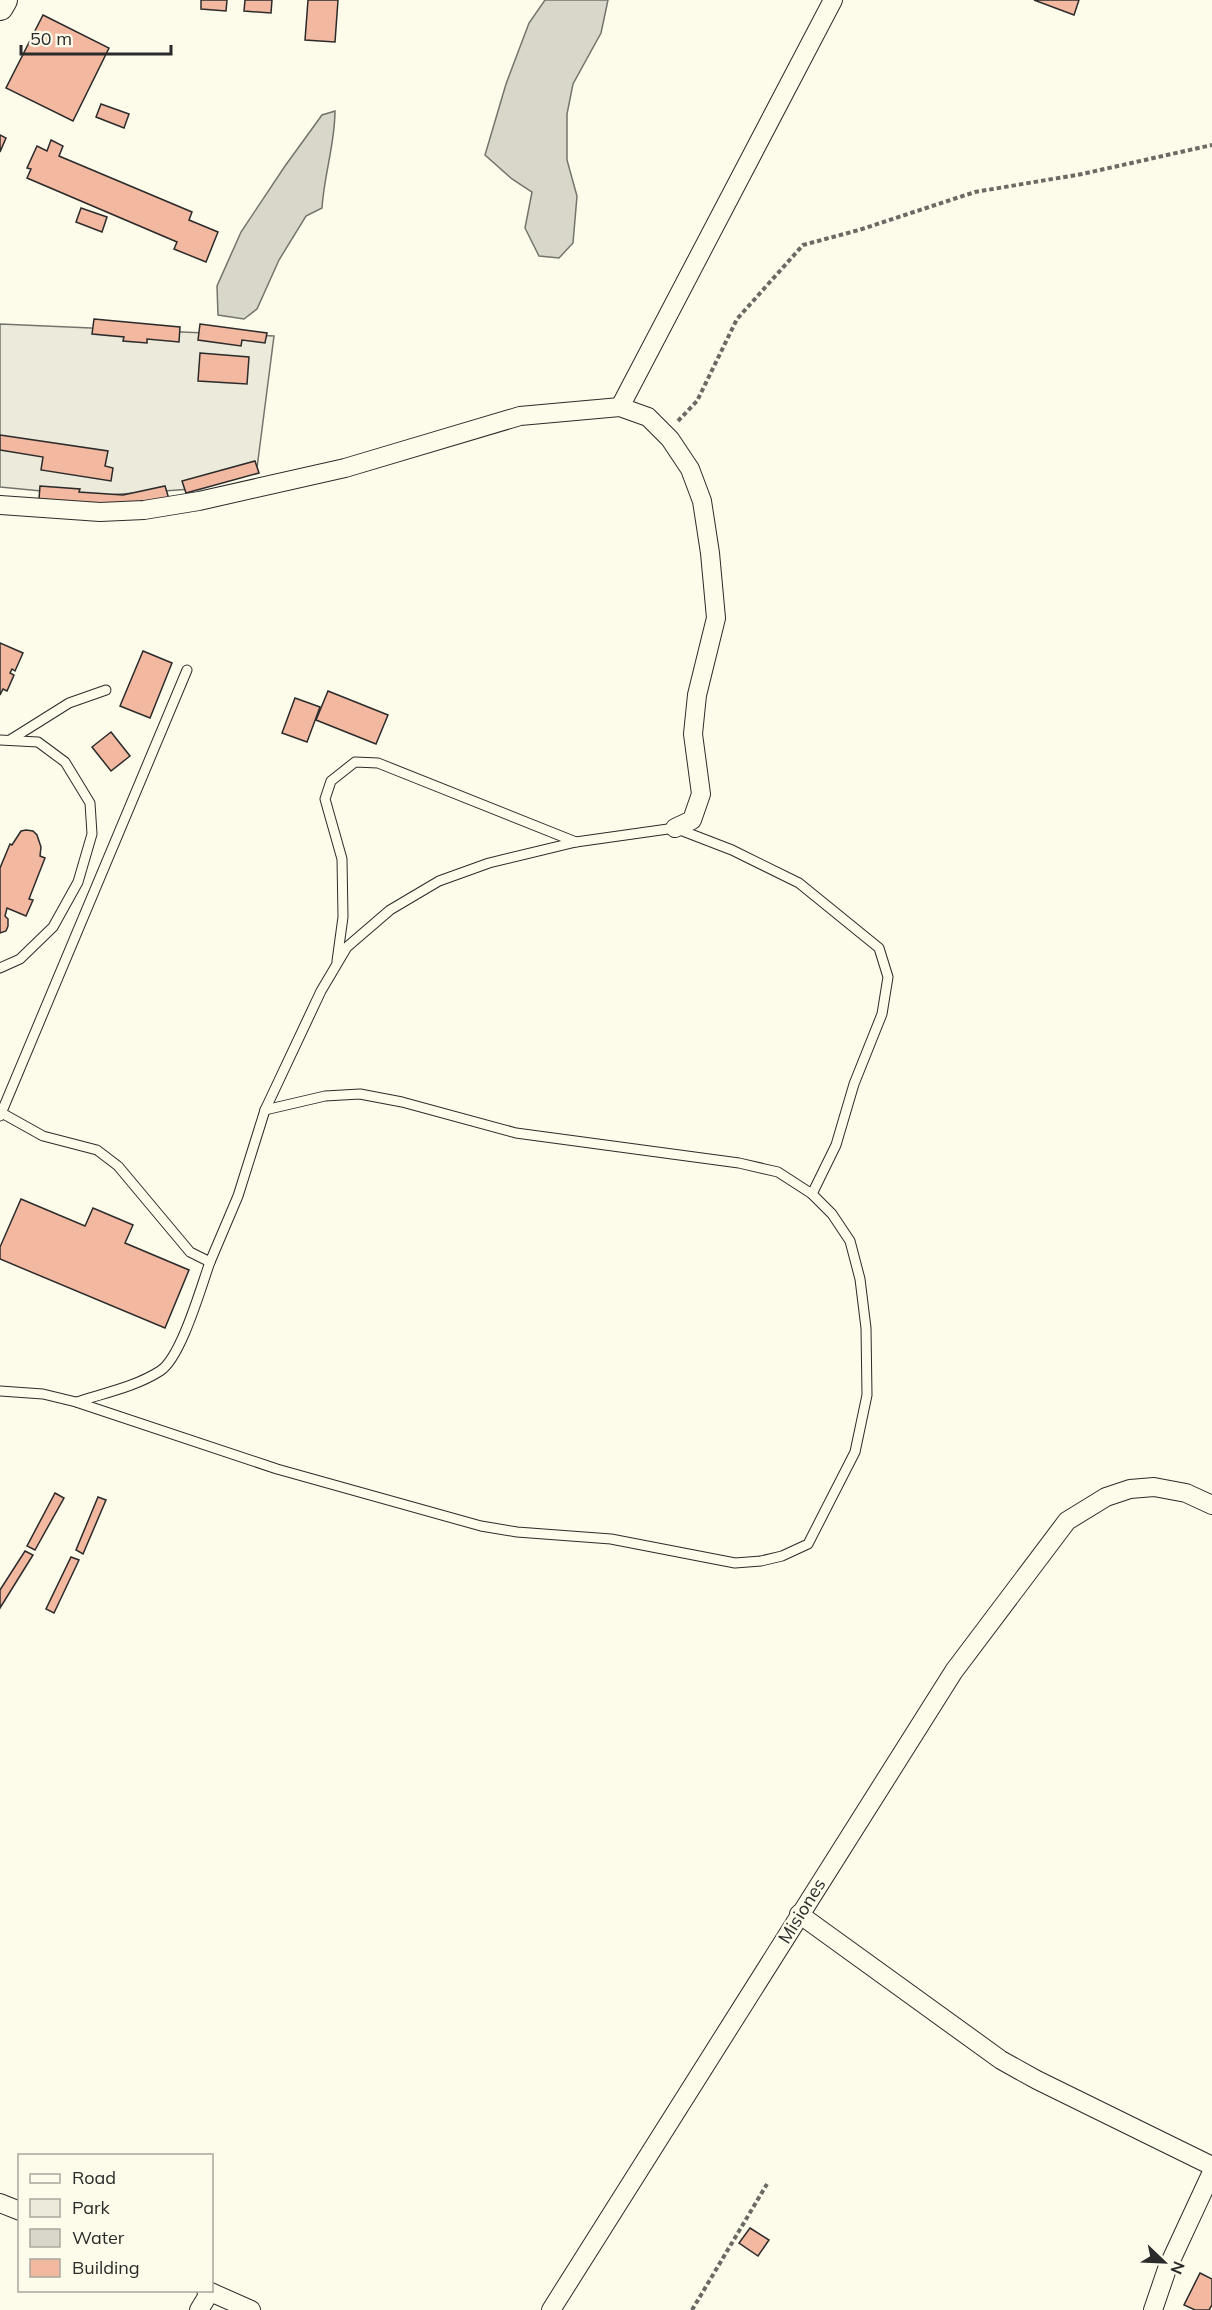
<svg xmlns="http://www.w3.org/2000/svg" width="1212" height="2310" font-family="Mulish,sans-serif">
  <rect width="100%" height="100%" fill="#fdfbea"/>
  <polygon fill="#ecebdb" stroke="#74746e" stroke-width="1.5" points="0,324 274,336 257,468 192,489 93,496 0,487"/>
  <g fill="#d8d7c9" stroke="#74746e" stroke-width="1.5">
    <polygon points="545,0 608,0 601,33 573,84 567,114 567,160 577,196 573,243 559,258 539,256 525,228 532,192 512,179 485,155 506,84 529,23"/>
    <path d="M335 111C335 144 324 175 322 208L306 216 279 260 257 309 244 319 218 315 217 286 241 232 285 166 322 115Z"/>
  </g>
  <g fill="#f2b8a0" stroke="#2b2b2b" stroke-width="1.5">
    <polygon points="201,0 227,0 226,11 201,9"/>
    <polygon points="245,0 272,0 271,13 244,11"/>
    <polygon points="308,0 338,0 335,42 305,40"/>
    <polygon points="1034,0 1079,0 1074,15"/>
    <polygon points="43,15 109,48 73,121 6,88"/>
    <polygon points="101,104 129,114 124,128 96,117"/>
    <polygon points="0,135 6,138 0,152"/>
    <polygon points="51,140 63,146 59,156 192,212 189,220 218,232 206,262 174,249 177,242 27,178 31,169 27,168 37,146 47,151"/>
    <polygon points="81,208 107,217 102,232 76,222"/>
    <polygon points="94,319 180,327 179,342 147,339 147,343 123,341 124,337 92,334"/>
    <polygon points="200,324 267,333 265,343 242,340 241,346 198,340"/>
    <polygon points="200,353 249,357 247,384 198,381"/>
    <polygon points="0,435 108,451 105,466 113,468 111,481 41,470 43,457 0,450"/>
    <polygon points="255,461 259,473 186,493 182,481"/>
    <polygon points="40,486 80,489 79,492 123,495 165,486 169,499 135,507 39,499"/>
    <polygon points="0,643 23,653 15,671 12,669 10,673 14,675 7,691 3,689 0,695"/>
    <polygon points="143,651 172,663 150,718 120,706"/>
    <polygon points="328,691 388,715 376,744 316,720"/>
    <polygon points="295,698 320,707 307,742 282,733"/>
    <polygon points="111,732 130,756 111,771 92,747"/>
    <polygon points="26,830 33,831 37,835 41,847 40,856 45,858 29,899 33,900 26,916 7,908 5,916 8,919 8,926 6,931 0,933 0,868 10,844 12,845 21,831"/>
    <polygon points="21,1199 85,1226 93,1208 133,1225 125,1243 189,1270 165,1328 0,1259 0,1247"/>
    <polygon points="55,1493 64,1498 35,1550 27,1546"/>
    <polygon points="98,1497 106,1500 83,1554 76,1550"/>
    <polygon points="25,1551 33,1555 0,1608 0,1590"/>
    <polygon points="71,1557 79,1560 54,1613 46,1609"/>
    <polygon points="750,2228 769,2240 758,2256 739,2243"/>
    <polygon points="1200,2273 1212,2279 1212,2305 1209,2310 1195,2310 1184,2305"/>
  </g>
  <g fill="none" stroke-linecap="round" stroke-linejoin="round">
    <g stroke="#2b2b2b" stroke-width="11">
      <g id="lane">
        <polyline points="0,740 38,742 65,762 90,803 92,834 78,882 53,927 20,959 0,968"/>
        <polyline points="10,740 69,703 106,690"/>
        <polyline points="337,961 343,917 342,859 325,799 331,781 355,762 378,763 576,842"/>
        <polyline points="0,1112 43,1136 97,1150 118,1166 190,1252 210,1262 238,1196 265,1110 321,991 347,947 390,910 439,881 489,863 576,842 675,828 732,850 799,883 879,948 888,977 882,1014 854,1084 836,1145 812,1194"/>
        <polyline points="0,1116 187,670"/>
        <polyline points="0,1391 43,1394 76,1402 277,1469 481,1526 517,1532 611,1539 735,1563 761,1561 782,1556 808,1544 855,1452 867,1395 866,1328 860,1279 850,1241 832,1214 812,1194 778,1172 739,1163 516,1133 402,1102 360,1094 325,1096 265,1110"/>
        <path d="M77 1402C104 1393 135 1387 160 1371 181 1358 201 1287 210 1262"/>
      </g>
    </g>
    <g stroke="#2b2b2b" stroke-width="20">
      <g id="street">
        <polyline points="620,407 833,0"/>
        <polyline points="0,505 100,512 144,510 199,501 345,468 520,416 620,407 648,417 670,439 690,469 702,501 710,553 716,618 697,695 693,734 701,794 692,820 675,828"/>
        <polyline points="799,1914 1001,2060 1037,2080 1212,2166"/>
        <polyline points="0,2203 20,2211"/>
        <polyline points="206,2290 251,2310"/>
        <polyline points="199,2310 210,2292"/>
        <polyline points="551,2310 954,1671 1067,1521 1106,1497 1130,1489 1154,1487 1186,1493 1212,1505"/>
        <polyline points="1153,2310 1167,2269 1212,2172"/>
      </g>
    </g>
    <g stroke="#2b2b2b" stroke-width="28">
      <polyline id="secondary" points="0,7 4,0"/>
    </g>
    <g stroke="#6a6964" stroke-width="4" stroke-dasharray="4.5 3" stroke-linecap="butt">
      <polyline points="678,421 697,401 737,319 803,245 859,230 975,192 1082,174 1212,145"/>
      <polyline points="692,2310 767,2184"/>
    </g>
    <use href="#lane" stroke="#fdfbea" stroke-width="9"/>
    <use href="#street" stroke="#fdfbea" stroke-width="18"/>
    <use href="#secondary" stroke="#fdfbea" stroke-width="26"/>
  </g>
  <g text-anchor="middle" stroke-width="4.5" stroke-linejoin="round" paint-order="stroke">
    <g font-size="18" fill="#2b2b2b" stroke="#fdfbea">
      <text transform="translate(802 1911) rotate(-58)" y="6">Misiones</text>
    </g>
  </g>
  <rect x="18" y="2154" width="195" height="138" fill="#fdfbea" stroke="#a9a89e" stroke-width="1.5"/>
  <rect x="30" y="2174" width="30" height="9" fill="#fdfbea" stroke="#a9a89e" stroke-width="1.5"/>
  <text x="72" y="2184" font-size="18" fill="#2b2b2b">Road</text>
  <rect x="30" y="2199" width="30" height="18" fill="#ecebdb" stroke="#a9a89e" stroke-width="1.5"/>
  <text x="72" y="2214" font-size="18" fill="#2b2b2b">Park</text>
  <rect x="30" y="2229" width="30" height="18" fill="#d8d7c9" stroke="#a9a89e" stroke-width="1.5"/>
  <text x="72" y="2244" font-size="18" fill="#2b2b2b">Water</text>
  <rect x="30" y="2259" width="30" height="18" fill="#f2b8a0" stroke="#a9a89e" stroke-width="1.5"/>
  <text x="72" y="2274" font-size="18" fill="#2b2b2b">Building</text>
  <g transform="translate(1164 2262) rotate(113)" stroke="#fdfbea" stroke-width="4.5" paint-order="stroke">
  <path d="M0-4.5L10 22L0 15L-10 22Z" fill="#2b2b2b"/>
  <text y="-9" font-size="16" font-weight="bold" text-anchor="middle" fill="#2b2b2b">N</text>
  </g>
  <path d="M21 45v9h150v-9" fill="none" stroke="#2b2b2b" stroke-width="3"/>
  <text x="30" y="45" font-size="18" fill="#2b2b2b" stroke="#fdfbea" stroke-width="4.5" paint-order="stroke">50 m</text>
</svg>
